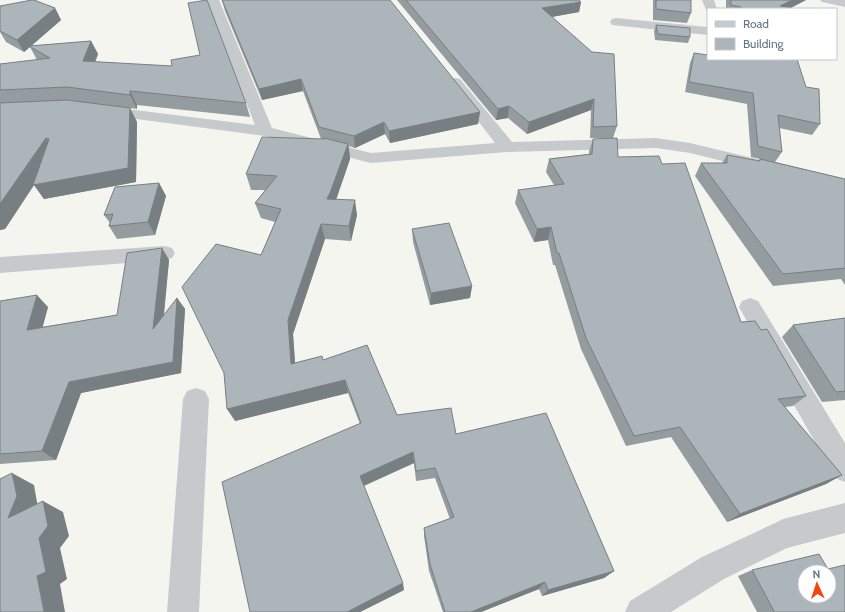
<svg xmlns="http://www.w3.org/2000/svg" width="845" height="612" font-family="Cabin,sans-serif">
  <rect width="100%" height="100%" fill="#f5f5f0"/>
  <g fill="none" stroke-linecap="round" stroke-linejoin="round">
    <g fill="#c7cacd" fill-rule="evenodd">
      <polygon points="207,0 219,0 272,128 371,153 495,143 448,82 450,79 455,78 460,79 512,142 656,138 690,143 761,160 764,164 761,168 755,169 690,153 656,148 507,152 371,163 265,136 98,114 95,111 98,108 103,106 255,125"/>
      <polygon points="702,0 714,0 717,9 708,9 708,12 707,12"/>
      <polygon points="820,0 845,0 845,7 822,2"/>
      <polygon points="616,18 708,27 708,35 612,25 610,22 612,19"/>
      <polygon points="165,246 172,248 175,253 172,258 165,260 0,273 0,257"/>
      <polygon points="750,298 758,301 845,443 845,482 835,478 739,307 742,301"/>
      <polygon points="196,388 205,391 209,399 199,612 167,612 183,399 187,391"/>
      <polygon points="845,503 845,533 787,548 724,579 671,612 625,612 630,601 702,557 773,524 783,519"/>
    </g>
  </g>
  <g fill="#949c9f">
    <polygon points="222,0 480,112 478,124 390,143 385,134 355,148 349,146 350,159 336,199 357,215 351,241 325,239 293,334 295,363 323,360 397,415 456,434 614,571 604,578 542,596 539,589 481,612 443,612 429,571 424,536 424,528 450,519 435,478 416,481 414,463 364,486 404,590 360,612 360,424 348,393 235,421 261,255 275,222 261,218 255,203 265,190 251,190 246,174 322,139 321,139 303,91 262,100 225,11"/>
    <polygon points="397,0 579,0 581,2 579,12 552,17 617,126 613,138 590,138 591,110 527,134 508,118 496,120"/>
    <polygon points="653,0 691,0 691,13 687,23 653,20"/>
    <polygon points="726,0 806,0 791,8 792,9 726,9"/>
    <polygon points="0,6 55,8 61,20 31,46 91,41 98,54 95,62 246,103 250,117 137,105 137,109 130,108 137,122 136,182 44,199 34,185 5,229 0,230 0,64 37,60 30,47 24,52 6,42 0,32"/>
    <polygon points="656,25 690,37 688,43 655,40 654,31"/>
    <polygon points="694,53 806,87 820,124 812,135 779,128 782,152 775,162 845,179 845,285 841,279 773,286 695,176 701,163 722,163 727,155 759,161 760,159 751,157 747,104 685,92 690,63"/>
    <polygon points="593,139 618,157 741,322 806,396 793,406 785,407 842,475 826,484 727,522 671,437 626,446 581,349 555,265 553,265 548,240 534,242 515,203 518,190 554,185 546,172 549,159 589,154 589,151"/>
    <polygon points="159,183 166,196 155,235 117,239 109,226 110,223 104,215"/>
    <polygon points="412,229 472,286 470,298 430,305 413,242"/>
    <polygon points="162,248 169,260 164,316 177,298 185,309 181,373 81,393 56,460 0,464 0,301 48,307 42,327 117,315"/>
    <polygon points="845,318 845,400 822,402 782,337 793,325"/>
    <polygon points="828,569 845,612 757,612 738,576 752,570"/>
  </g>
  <g fill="#787f82">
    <polygon points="792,0 806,0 788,9 780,6"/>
    <polygon points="581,2 579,12 540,19 542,8"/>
    <polygon points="55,8 61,20 30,47 29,46 30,47 24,52 17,40"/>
    <polygon points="91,41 98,54 90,75 83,61"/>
    <polygon points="301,79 303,91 262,100 259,89"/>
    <polygon points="130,91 137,105 137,109 130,95"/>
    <polygon points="594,99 591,110 527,134 529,122"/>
    <polygon points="509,106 508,118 496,120 498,109"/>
    <polygon points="130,108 137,122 136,182 44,199 34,185 5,229 0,230 0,204 46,138 55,152"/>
    <polygon points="480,112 478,124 390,143 389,131"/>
    <polygon points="384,122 385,134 355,148 354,136"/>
    <polygon points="348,144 350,159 333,209 327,199"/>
    <polygon points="159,183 166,196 155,235 148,222"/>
    <polygon points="355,200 357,215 351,241 349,226"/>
    <polygon points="321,224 325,239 293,334 296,377 291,364 288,320"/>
    <polygon points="551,227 548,240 534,242 537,229"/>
    <polygon points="162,248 169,260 161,341 153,329"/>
    <polygon points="472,286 470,298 430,305 431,293"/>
    <polygon points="37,295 48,307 39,341 27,330"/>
    <polygon points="177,298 185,309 181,373 81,393 56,460 42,451 69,382 173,362"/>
    <polygon points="345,380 348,393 235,421 227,409"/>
    <polygon points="413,452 414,463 363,486 360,476"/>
    <polygon points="12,473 34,485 38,508 8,518"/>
    <polygon points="842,475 826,484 727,522 740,514"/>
    <polygon points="43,501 63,512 69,536 60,548 67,579 60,584 65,612 44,612 37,576 39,538"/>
    <polygon points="614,571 604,578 542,596 548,590"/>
    <polygon points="545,582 539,589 481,612 471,612"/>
    <polygon points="403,583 404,590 360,612 347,612"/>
  </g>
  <g fill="#acb5b9" stroke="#787f82" fill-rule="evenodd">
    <polygon points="32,0 34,0 55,8 17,40 0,31 0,6"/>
    <polygon points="207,0 246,103 130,91 130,95 67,87 0,90 0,64 50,58 29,46 91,41 83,61 172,66 171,60 200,55 188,3"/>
    <polygon points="222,0 390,0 480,112 389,131 384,122 354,136 319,127 301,79 259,89"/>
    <polygon points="406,0 579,0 581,2 542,8 592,52 614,54 617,126 593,127 594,99 529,122 509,106 498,109"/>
    <polygon points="656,0 691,0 691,13 656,9"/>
    <polygon points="731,0 792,0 780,6 792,8 792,9 741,9 741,7 731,5"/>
    <polygon points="656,25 690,28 690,37 658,34"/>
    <polygon points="694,53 708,55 708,59 797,59 806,87 819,89 820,124 778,115 782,152 758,146 753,93 689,82"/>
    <polygon points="67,100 130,108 128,168 33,185 49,139 46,138 0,204 0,103"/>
    <polygon points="262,137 324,139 324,138 348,144 330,193 327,199 355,200 349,226 321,224 288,320 291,364 322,356 323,360 367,345 397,415 451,408 456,434 546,413 614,571 548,590 545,582 471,612 445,612 430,564 424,528 454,517 435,468 416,471 413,452 360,476 403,583 347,612 250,612 222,482 361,423 345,380 227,409 224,373 182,287 216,244 261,255 281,209 255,203 277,176 246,174"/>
    <polygon points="617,138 618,157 659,156 662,164 685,163 741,322 755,321 761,330 767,329 806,396 778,399 842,475 740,514 680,427 634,436 586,338 559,253 557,253 551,227 537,229 518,190 564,184 549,159 592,154 593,139"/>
    <polygon points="727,155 760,161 760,159 845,179 845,268 783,274 701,163 727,163"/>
    <polygon points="159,183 148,222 109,226 113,214 104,215 115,187"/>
    <polygon points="449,223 472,286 431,293 412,229"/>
    <polygon points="162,248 153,329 177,298 173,362 69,382 42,451 0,454 0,301 37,295 27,330 117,315 127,253"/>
    <polygon points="845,318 845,391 836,392 793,325"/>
    <polygon points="12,473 17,496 8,518 43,501 48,526 39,538 46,572 37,576 44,612 0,612 0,479"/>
    <path d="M819 554 828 569 845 565V612H773L774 611 752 570ZM805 572H829V596H805Z"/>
  </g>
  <rect x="707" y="8" width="130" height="52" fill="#ffffff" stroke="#c0c8ce"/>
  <rect x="715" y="21" width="20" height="6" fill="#c7cacd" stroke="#c0c8ce"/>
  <text x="743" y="28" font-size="12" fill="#617584">Road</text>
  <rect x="715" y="38" width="20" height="12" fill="#acb5b9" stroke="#c0c8ce"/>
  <text x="743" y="48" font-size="12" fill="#617584">Building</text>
  <g transform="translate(817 584) rotate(357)"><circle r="19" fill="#ffffff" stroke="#c0c8ce"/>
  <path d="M0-3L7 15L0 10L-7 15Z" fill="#f34612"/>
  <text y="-6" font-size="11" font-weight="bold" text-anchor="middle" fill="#617584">N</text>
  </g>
</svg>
